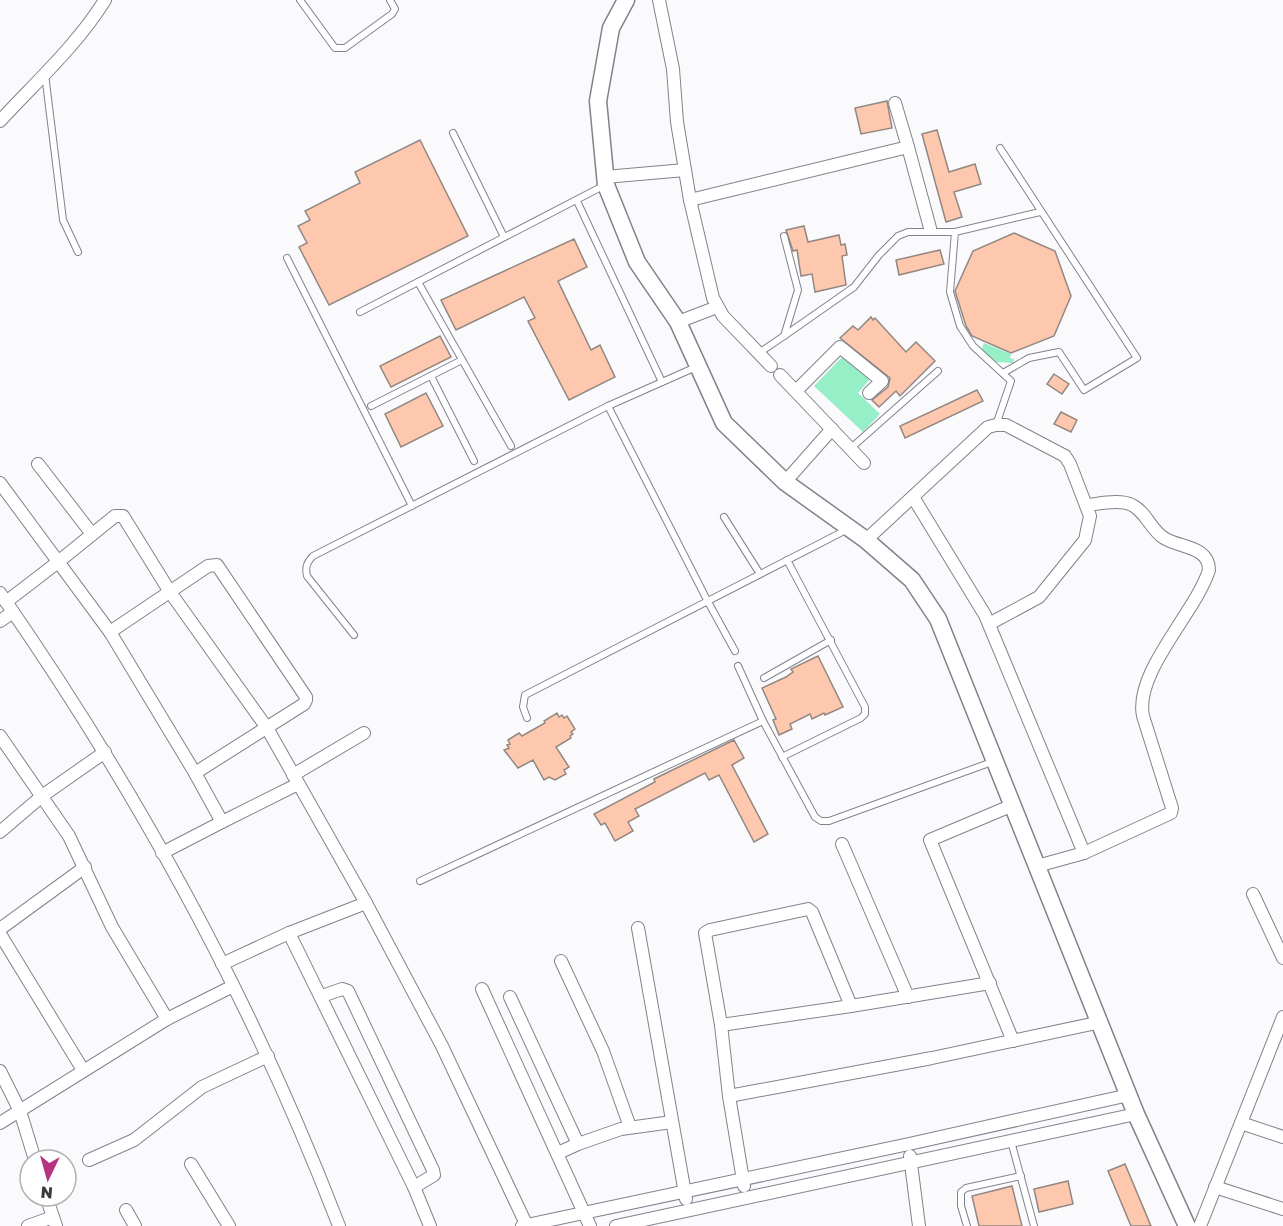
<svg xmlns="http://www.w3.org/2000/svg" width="1283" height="1226" font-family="'Golos Text',sans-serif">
  <rect width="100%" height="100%" fill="#fafafd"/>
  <g fill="#97efc8">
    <polygon points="984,343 1011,354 1010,358 1014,359 1013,363 997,362 981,351"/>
    <polygon points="845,354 871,378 858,393 880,414 863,432 814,386"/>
  </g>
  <g fill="#fdc8ad" stroke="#938781" stroke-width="1.5">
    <polygon points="887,101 892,128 861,134 855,108"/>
    <polygon points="937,130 949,172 975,164 981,184 954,192 962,217 946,222 922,134"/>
    <polygon points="420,140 468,236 329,305 299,247 307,243 298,226 310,220 305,211 360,183 355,172"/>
    <polygon points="804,226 808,242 839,235 841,245 845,244 847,255 842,256 846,285 815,292 812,274 801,276 797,250 793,251 786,230"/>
    <polygon points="1014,233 1055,251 1071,296 1054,336 1011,353 972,336 966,326 955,291 973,251"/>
    <polygon points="574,239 587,267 558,281 591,350 600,345 615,377 569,400 528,321 535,318 524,297 456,330 441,300"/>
    <polygon points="940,250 944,264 899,275 896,260"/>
    <polygon points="871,317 873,320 875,318 906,352 916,342 935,361 900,396 896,391 879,407 872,400 888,387 890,378 840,338 853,326 858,330"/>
    <polygon points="440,336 451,357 391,387 380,366"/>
    <polygon points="1054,374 1069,384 1062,394 1047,384"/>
    <polygon points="977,390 983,401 905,438 900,426"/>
    <polygon points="426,393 443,426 401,447 385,414"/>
    <polygon points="1061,412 1077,420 1071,432 1054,424"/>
    <polygon points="818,656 843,707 825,715 824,713 812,719 810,714 790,724 792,729 779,735 773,720 776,719 762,688 786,677 793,672 791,669"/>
    <polygon points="557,713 559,717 562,715 564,718 567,716 575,729 571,732 573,734 570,736 571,738 556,747 569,767 564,770 566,774 555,780 549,777 544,780 533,760 518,768 504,750 509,748 507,745 510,744 508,740 519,733 522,736 545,723 544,721"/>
    <polygon points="734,740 744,758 732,765 768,834 754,842 719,775 709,780 705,773 635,809 639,816 628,822 633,831 615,841 605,823 601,825 594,814 655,782 654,779"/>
    <polygon points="1125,1164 1151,1226 1131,1226 1108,1171"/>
    <polygon points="1068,1181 1073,1204 1039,1212 1034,1189"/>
    <polygon points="1012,1186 1022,1226 979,1226 972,1196"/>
  </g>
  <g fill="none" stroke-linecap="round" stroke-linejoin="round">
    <g stroke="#80838e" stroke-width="8">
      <g id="service">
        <polyline points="300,0 335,48 345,48 392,14 395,9 390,0"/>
        <polyline points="45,74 63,220 78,252"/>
        <polyline points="453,133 504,237"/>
        <polyline points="1000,148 1137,358 1084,390 1059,352 1029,358 1003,373"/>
        <polyline points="577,201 662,382"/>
        <polyline points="287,258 412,506"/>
        <polyline points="418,282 511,446"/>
        <polyline points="360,312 605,185"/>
        <polyline points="784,336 854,287 879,255 898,236 908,232 955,232"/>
        <polyline points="759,353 784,336 798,290 784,236"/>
        <polyline points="431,376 474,461"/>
        <polyline points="371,406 462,360"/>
        <polyline points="608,406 707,600 735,651"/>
        <polyline points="996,425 1011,381 973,346 960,326 950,292 955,232 1040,212"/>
        <polyline points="851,448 938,371"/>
        <polyline points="724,517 760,574"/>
        <path d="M354 635 307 576C305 567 307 562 313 556L608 406 696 367"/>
        <polyline points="738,666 763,721 815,817 821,821 829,821 992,762"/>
        <polyline points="764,678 831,640"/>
        <polyline points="527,718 523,707 525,695 846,530"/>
        <polyline points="782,757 861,718 865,714 865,707 787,560"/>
        <polyline points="420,881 763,721"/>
        <polyline points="1011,1141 1034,1226"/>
        <polyline points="967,1226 961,1206 961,1192 966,1188 1021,1176"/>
      </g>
    </g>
    <g stroke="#80838e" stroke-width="14">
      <g id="minor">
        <polyline points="659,0 673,69 677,122 690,200 713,298 723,316 771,366"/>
        <polyline points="895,103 908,147"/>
        <path d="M0 121C36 82 77 45 105 0"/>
        <polyline points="605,177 685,170"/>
        <polyline points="690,200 908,147 930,228"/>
        <polyline points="678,322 717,307"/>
        <polyline points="780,375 864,463"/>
        <polyline points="796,391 840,347 882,381 869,393"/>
        <polyline points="38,464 92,534"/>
        <polyline points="785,482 832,429"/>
        <polyline points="0,483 110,632 195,773 222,822 298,784"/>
        <polyline points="913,497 985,615 1084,853"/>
        <polyline points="866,540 988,427 996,425 1006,425 1065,456 1070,464 1090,516 1085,540 1039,597 989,624"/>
        <path d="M0 593C137 790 253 1002 339 1226"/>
        <polyline points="6,602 58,562 115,516 123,516 170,592 267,728 366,903 442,1046 527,1226"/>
        <polyline points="0,621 13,612"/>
        <polyline points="110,632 208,566 217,565 306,697 306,700 304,704 195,773"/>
        <polyline points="0,736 69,836 112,927 167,1019"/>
        <polyline points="293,775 364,733"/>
        <polyline points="0,832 42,796 105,752"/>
        <polyline points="842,844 908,997"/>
        <polyline points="162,853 222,822"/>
        <path d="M1037 866 1084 853 1171 813 1172 808 1143 716C1134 672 1196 612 1209 570 1209 546 1180 548 1164 538 1151 530 1146 512 1132 505 1119 499 1099 504 1086 505"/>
        <polyline points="1253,894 1283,958"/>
        <polyline points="638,928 686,1199"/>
        <polyline points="0,929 85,867"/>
        <polyline points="289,933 414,1187 430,1226"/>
        <polyline points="0,934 83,1070"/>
        <polyline points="561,961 603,1051 630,1127"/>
        <polyline points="222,964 289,933 366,903"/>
        <polyline points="482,989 590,1226"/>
        <polyline points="322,996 342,989 348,991 433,1170 434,1175 414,1187"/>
        <polyline points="510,997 578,1144"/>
        <polyline points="721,1025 851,1006 990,983"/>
        <polyline points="1013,1041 930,840 1013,805"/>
        <polyline points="0,1071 20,1111 35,1160"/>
        <polyline points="729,1096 932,1058 1101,1022"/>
        <polyline points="0,1123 167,1019 233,986"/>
        <polyline points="1241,1123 1283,1137"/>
        <polyline points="558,1153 578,1144 621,1129 672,1122"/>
        <polyline points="910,1156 919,1226"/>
        <polyline points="89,1160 134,1140 202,1087 268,1056"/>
        <polyline points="191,1164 229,1226"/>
        <polyline points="744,1186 729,1096 721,1025 705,933 710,930 808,909 812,912 851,1006"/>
        <polyline points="1215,1187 1283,1209"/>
        <polyline points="46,1196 56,1226"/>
        <polyline points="126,1210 135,1226"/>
        <polyline points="28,1226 53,1217"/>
        <polyline points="522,1226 909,1144 1129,1095"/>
        <polyline points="616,1226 1136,1114"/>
        <polyline points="1200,1226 1283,1017"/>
      </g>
    </g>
    <g stroke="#80838e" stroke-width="19">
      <polyline id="secondary" points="626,0 611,28 598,101 606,185 637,262 678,322 724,423 785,482 866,540 912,580 938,619 1136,1114 1187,1226"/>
    </g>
    <use href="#service" stroke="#fff" stroke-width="6"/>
    <use href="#minor" stroke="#fff" stroke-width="12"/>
    <use href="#secondary" stroke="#fff" stroke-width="16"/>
  </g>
  <g transform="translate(48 1178) rotate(185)"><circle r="28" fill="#ffffff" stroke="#afb0b2" stroke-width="1.5"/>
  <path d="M0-4.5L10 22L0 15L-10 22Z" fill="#b53582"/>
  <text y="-9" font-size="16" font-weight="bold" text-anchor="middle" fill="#383a3e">N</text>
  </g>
</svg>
